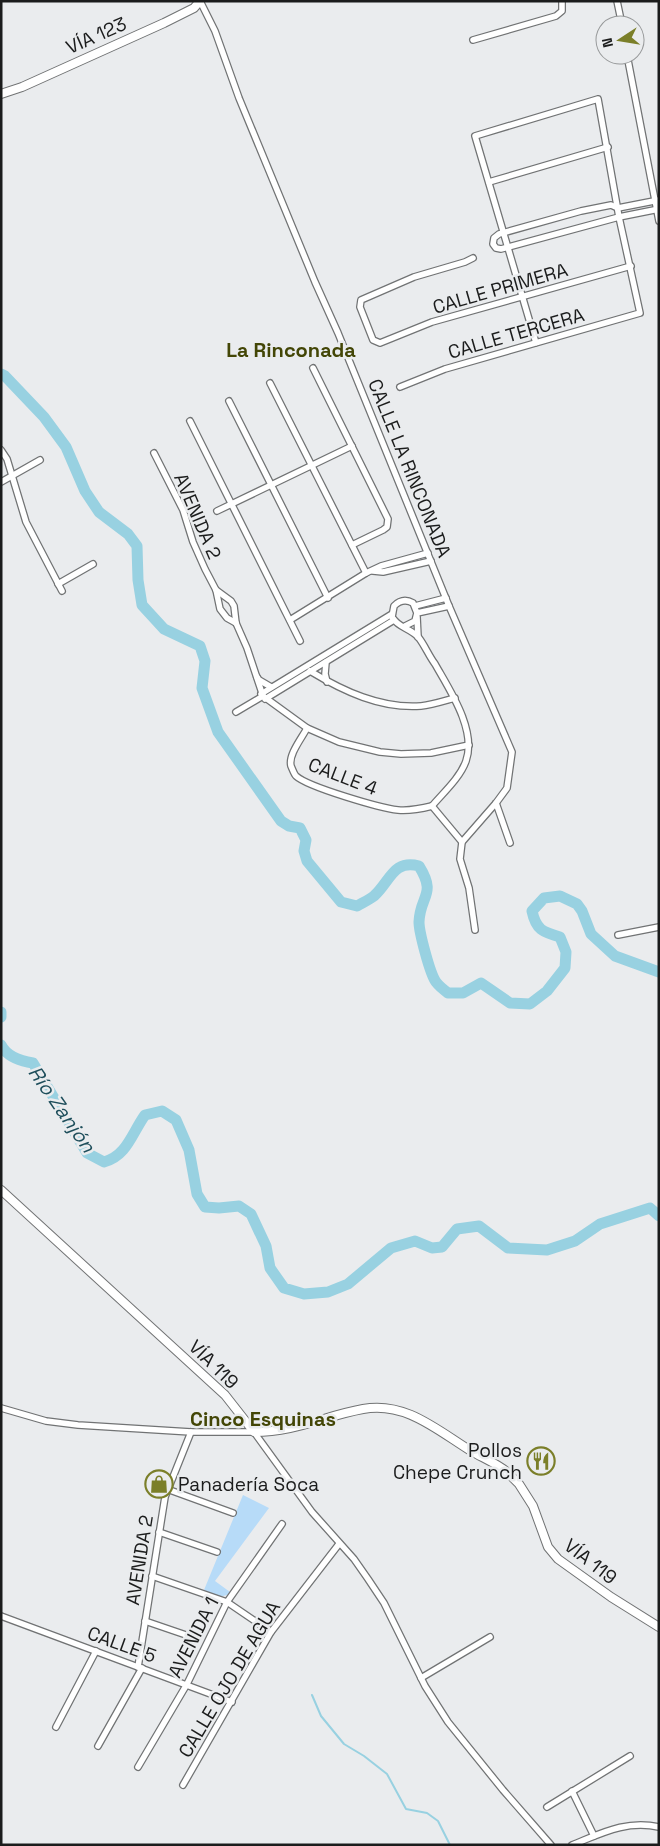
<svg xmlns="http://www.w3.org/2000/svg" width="660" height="1846" font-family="'Space Grotesk',sans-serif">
  <rect width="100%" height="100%" fill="#eaecee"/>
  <polygon fill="#b7dbf8" points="243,1495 269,1508 215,1581 230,1592 227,1595 219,1597 204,1590"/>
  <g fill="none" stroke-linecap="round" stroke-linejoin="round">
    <polyline stroke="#98d1e1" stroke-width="2" points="312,1695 321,1716 344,1744 364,1756 387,1774 406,1809 427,1813 438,1821 450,1845"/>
    <g stroke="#98d1e1" stroke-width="11">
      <path d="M1 374 5 376 44 417 66 447 85 491 99 512 128 534 137 546 138 580 142 605 164 629 200 646 205 661 202 688 218 732 281 821 289 826 300 828 306 840 304 851 307 861 341 902 357 906C362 903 369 900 374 896 390 882 393 859 419 866 437 895 420 895 419 922 419 932 430 974 436 982 439 986 444 990 448 993H463L481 983 510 1003 530 1004 547 991 565 968 566 952 560 937C543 932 536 930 532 911L544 898 560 896 577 904 582 911 591 934 615 956 659 972"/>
      <polyline points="1,1012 1,1017"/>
      <path d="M1 1045C7 1057 20 1061 33 1063L87 1153 104 1162C127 1156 132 1133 145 1115L162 1111 176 1120 189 1150 197 1194 205 1207 219 1208 239 1206 251 1214 266 1246 270 1268 284 1288 304 1294 328 1292 348 1284 391 1248 415 1241 432 1248 442 1247 457 1229 479 1226 508 1248 547 1250 575 1241 600 1224 650 1208 659 1216"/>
    </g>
    <g stroke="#717374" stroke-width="8">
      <g id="minor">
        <polyline points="200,1 215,31 239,98 315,282 338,333 449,606 512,752 507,788 496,803 462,842 460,859 469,888 475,930"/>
        <polyline points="617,1 622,25"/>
        <polyline points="473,40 556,16 562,11 562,1"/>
        <polyline points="627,55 659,221"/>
        <polyline points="489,182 608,147"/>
        <polyline points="659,200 618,208 611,205 581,211 499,234 494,238 493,244 496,248 501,249 619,217 659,209"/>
        <polyline points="473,258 465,262 414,277 361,300 360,307 373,340 380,343 432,322 631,266"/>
        <polyline points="313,368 388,519 387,527 383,530 352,545"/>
        <polyline points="270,383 366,573"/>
        <polyline points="400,387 445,369 640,313 619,217 598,99 475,136 536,343"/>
        <polyline points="229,401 328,598"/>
        <polyline points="190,421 300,641"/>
        <polyline points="1,450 7,459 26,522 62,591"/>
        <polyline points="154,453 183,510 193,542 205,569 216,590 220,609 227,618 236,623"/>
        <polyline points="1,482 40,460"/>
        <polyline points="217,511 352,446"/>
        <polyline points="373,571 383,572 431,561"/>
        <polyline points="58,584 93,564"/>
        <polyline points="216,590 231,601 234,606 236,623 247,648 263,696 307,728 339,742 380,752 401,754 431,753 469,745"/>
        <polyline points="415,606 446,598"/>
        <polyline points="417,613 449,606"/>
        <polyline points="417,617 418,637"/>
        <polyline points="290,620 366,573 381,566 428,553"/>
        <path d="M405 626 415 621 417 613 413 603C406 599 400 600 394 606L392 617C398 628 411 628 419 638 425 646 429 656 435 664 449 689 477 730 466 761 460 778 443 793 432 806"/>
        <polyline points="326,662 325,674 327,682"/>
        <path d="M310 671C343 691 381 709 421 706 432 705 444 701 455 698"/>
        <polyline points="257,677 259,680 271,687"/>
        <polyline points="261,694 392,614"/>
        <polyline points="265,699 394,620"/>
        <polyline points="236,712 263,696"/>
        <path d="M307 728C302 738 288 755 291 766 292 768 294 774 296 776 308 787 380 808 398 810 409 811 420 809 432 806"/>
        <polyline points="496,803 510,843"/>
        <polyline points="432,806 462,842"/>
        <polyline points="618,935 659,927"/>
        <polyline points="1,1408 46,1421 78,1425 191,1432 254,1432 312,1512 354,1559 368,1579 384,1603 425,1686 448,1722 503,1790 551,1845"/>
        <polyline points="167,1489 233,1513"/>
        <polyline points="159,1532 217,1552"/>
        <polyline points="152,1576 227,1602 271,1632"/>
        <polyline points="1,1616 232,1702"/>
        <polyline points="145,1621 186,1635"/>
        <polyline points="138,1667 165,1497 191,1432"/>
        <polyline points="421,1678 490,1637"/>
        <polyline points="56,1727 96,1651"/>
        <polyline points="98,1746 142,1668"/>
        <polyline points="138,1767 187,1684 227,1602 282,1524"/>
        <polyline points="183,1785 271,1632 339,1544"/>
        <polyline points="572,1791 594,1836"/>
        <polyline points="547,1807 630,1756"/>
        <path d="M572 1845C602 1833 626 1820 659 1827"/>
      </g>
    </g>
    <g stroke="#717374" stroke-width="10">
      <g id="secondary">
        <polyline points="1,94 22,87 164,23 194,8 200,1"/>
        <path d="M1 1190 225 1395 254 1432C296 1432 324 1416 363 1409 405 1401 437 1430 471 1451 483 1458 496 1463 507 1472L519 1484 533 1506 548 1547 558 1559 611 1597 659 1627"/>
      </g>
    </g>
    <use href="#minor" stroke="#fff" stroke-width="5.5"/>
    <use href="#secondary" stroke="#fff" stroke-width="8"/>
  </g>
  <defs>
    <g id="restaurant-ring" transform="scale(1.4375)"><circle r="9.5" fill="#eaecee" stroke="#7b7f29" stroke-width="1.5"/><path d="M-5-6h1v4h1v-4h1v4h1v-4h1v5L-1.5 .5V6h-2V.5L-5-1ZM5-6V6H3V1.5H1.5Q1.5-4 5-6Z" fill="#7b7f29"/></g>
    <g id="shop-ring" transform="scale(1.4375)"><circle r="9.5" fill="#eaecee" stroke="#7b7f29" stroke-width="1.5"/><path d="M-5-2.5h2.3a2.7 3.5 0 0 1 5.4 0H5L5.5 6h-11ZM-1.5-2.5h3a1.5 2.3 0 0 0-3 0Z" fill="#7b7f29"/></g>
  </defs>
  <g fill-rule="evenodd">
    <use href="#restaurant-ring" x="541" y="1461"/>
    <use href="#shop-ring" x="159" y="1484"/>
  </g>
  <g text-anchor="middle" stroke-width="5" stroke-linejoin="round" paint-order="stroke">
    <g font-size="19" fill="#1b1c1c" stroke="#eaecee">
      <text transform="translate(96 35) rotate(-24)" y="7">VÍA 123</text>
      <text transform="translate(500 288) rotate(-16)" y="7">CALLE PRIMERA</text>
      <text transform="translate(516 333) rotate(-16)" y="7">CALLE TERCERA</text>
      <text transform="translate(410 468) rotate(68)" y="7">CALLE LA RINCONADA</text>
      <text transform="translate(198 516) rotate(67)" y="7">AVENIDA 2</text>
      <text transform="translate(343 776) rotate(21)" y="7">CALLE 4</text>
      <text transform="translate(214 1364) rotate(44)" y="7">VÍA 119</text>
      <text transform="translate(139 1560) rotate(-81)" y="7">AVENIDA 2</text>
      <text transform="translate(591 1561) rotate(38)" y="7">VÍA 119</text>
      <text transform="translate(193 1637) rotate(-63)" y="7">AVENIDA 1</text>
      <text transform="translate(122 1644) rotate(20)" y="7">CALLE 5</text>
      <text transform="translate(229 1679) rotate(-59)" y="7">CALLE OJO DE AGUA</text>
    </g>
    <g font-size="19" fill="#1b1c1c" stroke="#eaecee" text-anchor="end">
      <text x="522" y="1457">Pollos<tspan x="522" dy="22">Chepe Crunch</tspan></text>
      <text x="178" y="1491" text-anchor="start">Panadería Soca</text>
    </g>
    <g font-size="20" font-weight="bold" fill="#434606" stroke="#eaecee">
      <text x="291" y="357">La Rinconada</text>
      <text x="263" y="1426">Cinco Esquinas</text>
    </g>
    <g font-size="20" font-style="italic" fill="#1e4e5b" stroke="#eaecee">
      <text transform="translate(62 1109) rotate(55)" y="7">Río Zanjón</text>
    </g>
  </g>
  <rect width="660" height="1846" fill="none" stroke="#1b1c1c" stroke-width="5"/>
  <g transform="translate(620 40) rotate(258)"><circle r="24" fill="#eaecee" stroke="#97999a"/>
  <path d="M0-4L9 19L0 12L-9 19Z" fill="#7b7f29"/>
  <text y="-8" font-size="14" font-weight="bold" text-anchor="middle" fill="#1b1c1c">N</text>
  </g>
</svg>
